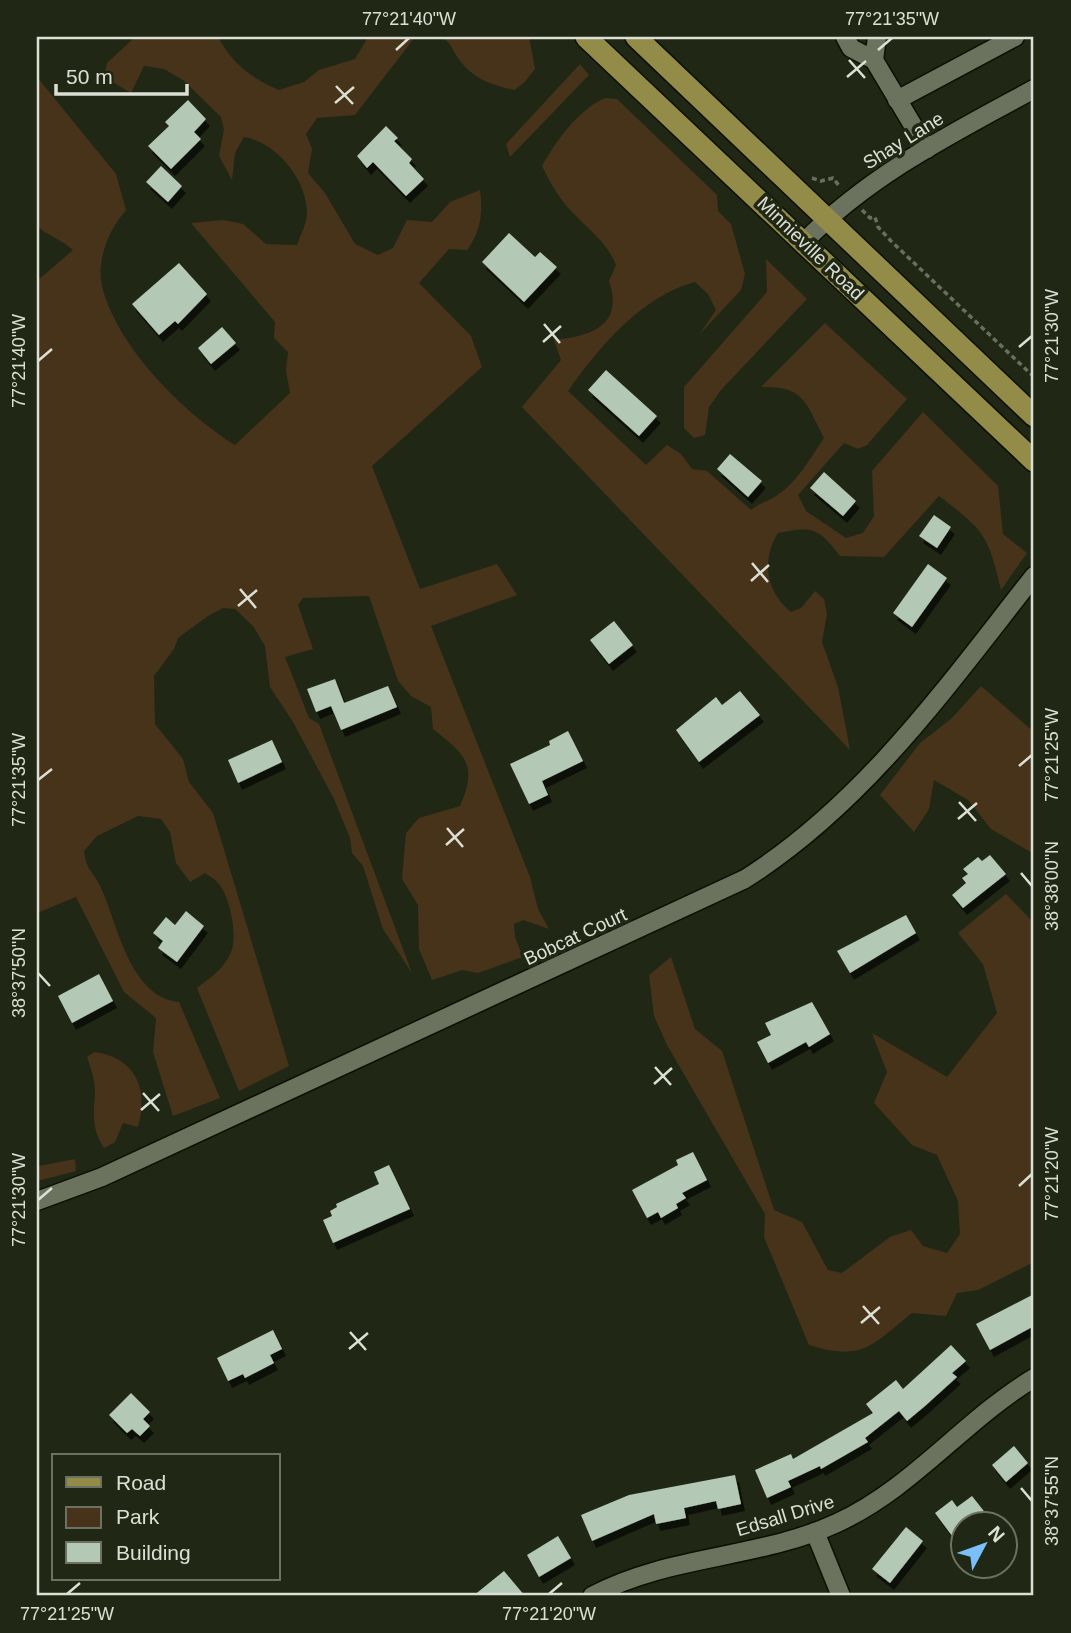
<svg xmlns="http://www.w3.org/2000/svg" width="1071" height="1633" font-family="Arial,sans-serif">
  <defs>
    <filter id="shadow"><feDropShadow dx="4" dy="7" stdDeviation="0" flood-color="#0009"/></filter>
  </defs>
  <rect width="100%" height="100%" fill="#212715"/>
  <g fill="#463319">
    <path d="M135 37H218C233 64 251 78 279 90L304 82 319 70 355 59 368 37H415L355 115 317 118 306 134 312 149 308 173 325 193 355 244 378 255 393 248 407 220 432 222 450 202 480 190C483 213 481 231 467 250L449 249 419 283 471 336 482 367 372 466 420 589 497 564 517 595 431 626 530 877 538 909 549 929 523 920 514 924 515 937 523 957 478 973 462 970 432 980 419 949 418 905 402 879 406 833 419 818 460 806C478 765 466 755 433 729L431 707 411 696 398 681 369 596 303 598 298 605 313 649 285 657 309 718 319 724 412 973 383 929 363 866 352 853 350 838 334 799 293 722 270 687 265 646 253 626 235 609 223 608 208 616 178 638 174 649 154 676 155 724 183 759 189 782 213 813 289 1066 239 1091 197 988C210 978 225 968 231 952 238 936 230 896 218 883 215 879 209 876 205 873L190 882 176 863 170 832 161 819 138 816 97 836 84 851C86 871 95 873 102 890 118 926 130 997 179 1002L220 1098 173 1116 153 1052 156 1018 124 992 76 897 37 913V281L73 250C61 239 48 236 37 226V77L116 174 126 210C108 231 95 262 103 290 120 350 184 413 235 445L290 393 286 370 288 352 274 338 275 322 191 223 223 220 243 224 266 244 297 245C300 236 307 223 307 213 307 180 276 142 244 137L235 153 232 180 219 156 224 129 221 117 183 80 164 69 144 66 131 93 104 77 107 63Z"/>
    <path d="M441 37H529L535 69 524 83 514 90C489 84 473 79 458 58 452 49 451 42 441 37Z"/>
    <polygon points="580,64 589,75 510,157 506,144"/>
    <path d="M605 98 617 99 717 195 718 211 731 224 745 274 741 290 699 335 716 310 708 294 695 282C643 295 598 348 568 391L646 465 667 445 681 454 692 469 707 471 751 510C759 503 767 502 776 496 796 484 811 457 824 438 805 402 805 386 761 387L825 323 907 399 867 445 858 449 844 443 798 495 806 511 846 538 863 533 874 516 872 471 923 412 998 486 1003 534 1027 553 1001 590C988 535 985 531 939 496L884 557 840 556C818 527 813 526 778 533 761 560 766 592 791 612L801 608 815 591 824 599 827 614 822 642 838 687 850 750 522 407 561 360 554 340C592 336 624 325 609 281L616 265C606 241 590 231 573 213 560 200 550 183 542 166 556 141 578 110 605 98Z"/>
    <polygon points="766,259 807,299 721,390 709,407 705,435 694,438 684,428 684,387 767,292"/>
    <polygon points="981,686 1034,732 1034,854 991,829 968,800 934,780 929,809 914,832 880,795 920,743 952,718"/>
    <path d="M1006 894 1034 923V1262L978 1290 957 1293 946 1316 912 1313C872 1345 863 1362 809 1345L764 1237 765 1214 667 1045 654 1016 649 975 671 957 695 1029 722 1051 774 1210 802 1222 828 1270 842 1273 890 1237 911 1230 923 1246 947 1253 960 1234 958 1201 937 1155 912 1145 874 1103 887 1072 872 1033 947 1077 997 1013 983 964 958 933Z"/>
    <path d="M94 1052C136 1057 149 1090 138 1127L123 1123 115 1142 104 1148C91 1128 94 1114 95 1092 95 1080 91 1069 87 1057Z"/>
    <polygon points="75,1159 76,1171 37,1181 37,1161 39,1166"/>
  </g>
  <g fill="#b4c8b6" filter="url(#shadow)">
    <polygon points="188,100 206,119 194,132 201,139 171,169 148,146 169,126 165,122"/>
    <polygon points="386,126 398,138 394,141 412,159 409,163 424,179 406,196 373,162 367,168 357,156"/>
    <polygon points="161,166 182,186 168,202 146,182"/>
    <polygon points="509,233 535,257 540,252 557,267 524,302 482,262"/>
    <polygon points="179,263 207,294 178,324 175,321 159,335 132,304"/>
    <polygon points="222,327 236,343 211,364 198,348"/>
    <polygon points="606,370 657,416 639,436 588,390"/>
    <polygon points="730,454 762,481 748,497 717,469"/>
    <polygon points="824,472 856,501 843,516 810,488"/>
    <polygon points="934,515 951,527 937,548 919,536"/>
    <polygon points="928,564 947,578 912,627 893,613"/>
    <polygon points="614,621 633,645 609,664 590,640"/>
    <polygon points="335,679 344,703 388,686 397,707 341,730 331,706 316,712 307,689"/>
    <polygon points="740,691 760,715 699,762 676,730 716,697 722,705"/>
    <polygon points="568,731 583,761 542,781 548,795 529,804 510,764 550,745 549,741"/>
    <polygon points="272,740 282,762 238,783 228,760"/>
    <polygon points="990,855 1006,874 963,908 952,895 966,883 962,878 968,874 963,869 978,857 982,861"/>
    <polygon points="186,911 204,926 177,962 158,948 163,941 153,933 166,917 175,925"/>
    <polygon points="906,915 916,933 850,973 837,951"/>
    <polygon points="99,974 113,1001 72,1023 58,996"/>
    <polygon points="812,1002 830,1034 809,1047 806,1042 768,1063 757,1042 771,1035 765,1023"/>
    <polygon points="693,1152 707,1180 682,1193 686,1198 676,1204 678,1208 661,1218 658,1212 647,1218 632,1190 678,1165 676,1160"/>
    <polygon points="389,1165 410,1209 333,1243 323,1220 332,1216 330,1211 337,1207 336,1204 379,1184 374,1172"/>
    <polygon points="1034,1294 1034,1326 990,1350 976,1324"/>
    <polygon points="273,1330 282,1349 270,1355 274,1363 245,1378 243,1374 228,1381 217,1358"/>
    <polygon points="951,1345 966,1361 952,1373 957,1377 925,1406 907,1421 899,1411 865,1438 868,1442 821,1469 820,1466 788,1481 791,1487 767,1498 755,1470 791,1454 793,1459 873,1413 866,1404 896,1380 903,1389"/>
    <polygon points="131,1393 150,1412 143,1419 150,1426 140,1436 132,1429 127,1433 109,1415"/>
    <polygon points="1014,1446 1028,1463 1006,1482 992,1465"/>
    <polygon points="735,1475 741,1504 718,1509 716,1501 684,1508 686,1518 656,1524 654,1514 592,1541 581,1515 629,1495"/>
    <polygon points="972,1496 987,1515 974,1524 962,1524 962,1549 935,1513 952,1500 957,1507"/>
    <polygon points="906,1527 923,1541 890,1583 872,1569"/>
    <polygon points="558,1536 571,1558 539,1577 527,1555"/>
    <polygon points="504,1571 525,1596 473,1596"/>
  </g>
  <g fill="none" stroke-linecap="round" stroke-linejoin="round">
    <g stroke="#0b1002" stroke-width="21">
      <g id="minor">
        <polyline points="845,37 851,48 874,60 927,149"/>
        <polyline points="874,60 877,37"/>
        <polyline points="897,100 1015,37"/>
        <path d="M804 242C869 175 953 133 1034 89"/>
        <path d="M37 1201 102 1177 745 879C865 803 947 686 1034 576"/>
        <polyline points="815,1532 841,1596"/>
        <path d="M592 1596C668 1555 759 1559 837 1523 913 1488 964 1420 1034 1378"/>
      </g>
    </g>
    <g stroke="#0b1002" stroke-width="24">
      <g id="major">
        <polyline points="586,37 1034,461"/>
        <polyline points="636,37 1034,416"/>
      </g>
    </g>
    <g stroke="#696e5e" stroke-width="3.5" stroke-dasharray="5 3.5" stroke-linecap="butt">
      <polyline points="812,178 821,181 833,178 840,187"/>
      <polyline points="862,210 870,218 875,217 878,227 891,241 1034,377"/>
    </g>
    <use href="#minor" stroke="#6b725d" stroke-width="18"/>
    <use href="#major" stroke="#938b48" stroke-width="21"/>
  </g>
  <path fill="none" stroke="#dce0d4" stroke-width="2.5" d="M396 50 409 38M878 50 892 38M849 60 865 78M847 77 866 61M336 86 353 104M335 103 354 87M544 324 560 343M543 342 561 326M1019 347 1032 336M38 361 52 349M752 563 768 582M751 581 769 565M240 589 256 608M238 606 257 590M1019 766 1032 755M38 780 52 769M959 802 976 821M958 819 977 803M447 828 463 847M446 845 464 829M1021 873 1032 886M38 973 50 986M655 1067 671 1085M654 1084 672 1068M143 1093 159 1111M141 1110 160 1094M1019 1186 1032 1174M38 1200 52 1188M863 1306 879 1324M861 1323 880 1307M350 1332 366 1350M349 1349 368 1333M1021 1488 1032 1501M67 1594 80 1583M549 1594 562 1583"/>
  <g text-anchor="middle" stroke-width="7" stroke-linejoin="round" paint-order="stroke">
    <g font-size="19" fill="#dce0d4" stroke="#212715">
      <text transform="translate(903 140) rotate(-32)" y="7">Shay Lane</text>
      <text transform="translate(811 248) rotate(44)" y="7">Minnieville Road</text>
      <text transform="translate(575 936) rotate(-25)" y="7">Bobcat Court</text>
      <text transform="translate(785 1515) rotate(-17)" y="7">Edsall Drive</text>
    </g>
  </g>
  <rect width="1071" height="1633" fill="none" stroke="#212715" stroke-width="77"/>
  <rect x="52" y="1454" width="228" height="126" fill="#212715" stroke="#6c7161" stroke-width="2"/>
  <rect x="66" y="1477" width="35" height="10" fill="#938b48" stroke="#6c7161" stroke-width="2"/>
  <text x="116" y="1490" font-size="21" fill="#dce0d4">Road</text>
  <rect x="66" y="1507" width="35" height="21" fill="#463319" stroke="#6c7161" stroke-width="2"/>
  <text x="116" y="1524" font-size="21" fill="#dce0d4">Park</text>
  <rect x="66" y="1542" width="35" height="21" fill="#b4c8b6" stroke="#6c7161" stroke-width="2"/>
  <text x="116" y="1560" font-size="21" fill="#dce0d4">Building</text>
  <g transform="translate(984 1545) rotate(49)"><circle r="33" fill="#212715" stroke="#6c7161" stroke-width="2"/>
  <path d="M0-5L12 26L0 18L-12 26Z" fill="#7abff8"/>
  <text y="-10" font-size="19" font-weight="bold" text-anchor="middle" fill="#dce0d4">N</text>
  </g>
  <path d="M56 84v10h131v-10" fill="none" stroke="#dce0d4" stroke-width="3.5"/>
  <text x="66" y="84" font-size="21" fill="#dce0d4" stroke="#212715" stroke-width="5" paint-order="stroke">50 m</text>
  <rect x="38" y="38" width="994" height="1556" fill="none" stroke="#dce0d4" stroke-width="2.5"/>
  <g font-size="18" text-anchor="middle" fill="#dce0d4">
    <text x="409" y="25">77°21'40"W</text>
    <text x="892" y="25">77°21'35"W</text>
    <text transform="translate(1052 336) rotate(-90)" y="6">77°21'30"W</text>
    <text transform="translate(19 361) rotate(-90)" y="6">77°21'40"W</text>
    <text transform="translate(1052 755) rotate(-90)" y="6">77°21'25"W</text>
    <text transform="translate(19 780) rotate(-90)" y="6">77°21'35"W</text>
    <text transform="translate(1052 886) rotate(-90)" y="6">38°38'00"N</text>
    <text transform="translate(19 973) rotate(-90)" y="6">38°37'50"N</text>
    <text transform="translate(1052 1174) rotate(-90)" y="6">77°21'20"W</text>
    <text transform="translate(19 1200) rotate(-90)" y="6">77°21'30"W</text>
    <text transform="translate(1052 1501) rotate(-90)" y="6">38°37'55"N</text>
    <text x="67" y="1620">77°21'25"W</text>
    <text x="549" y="1620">77°21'20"W</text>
  </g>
</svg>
